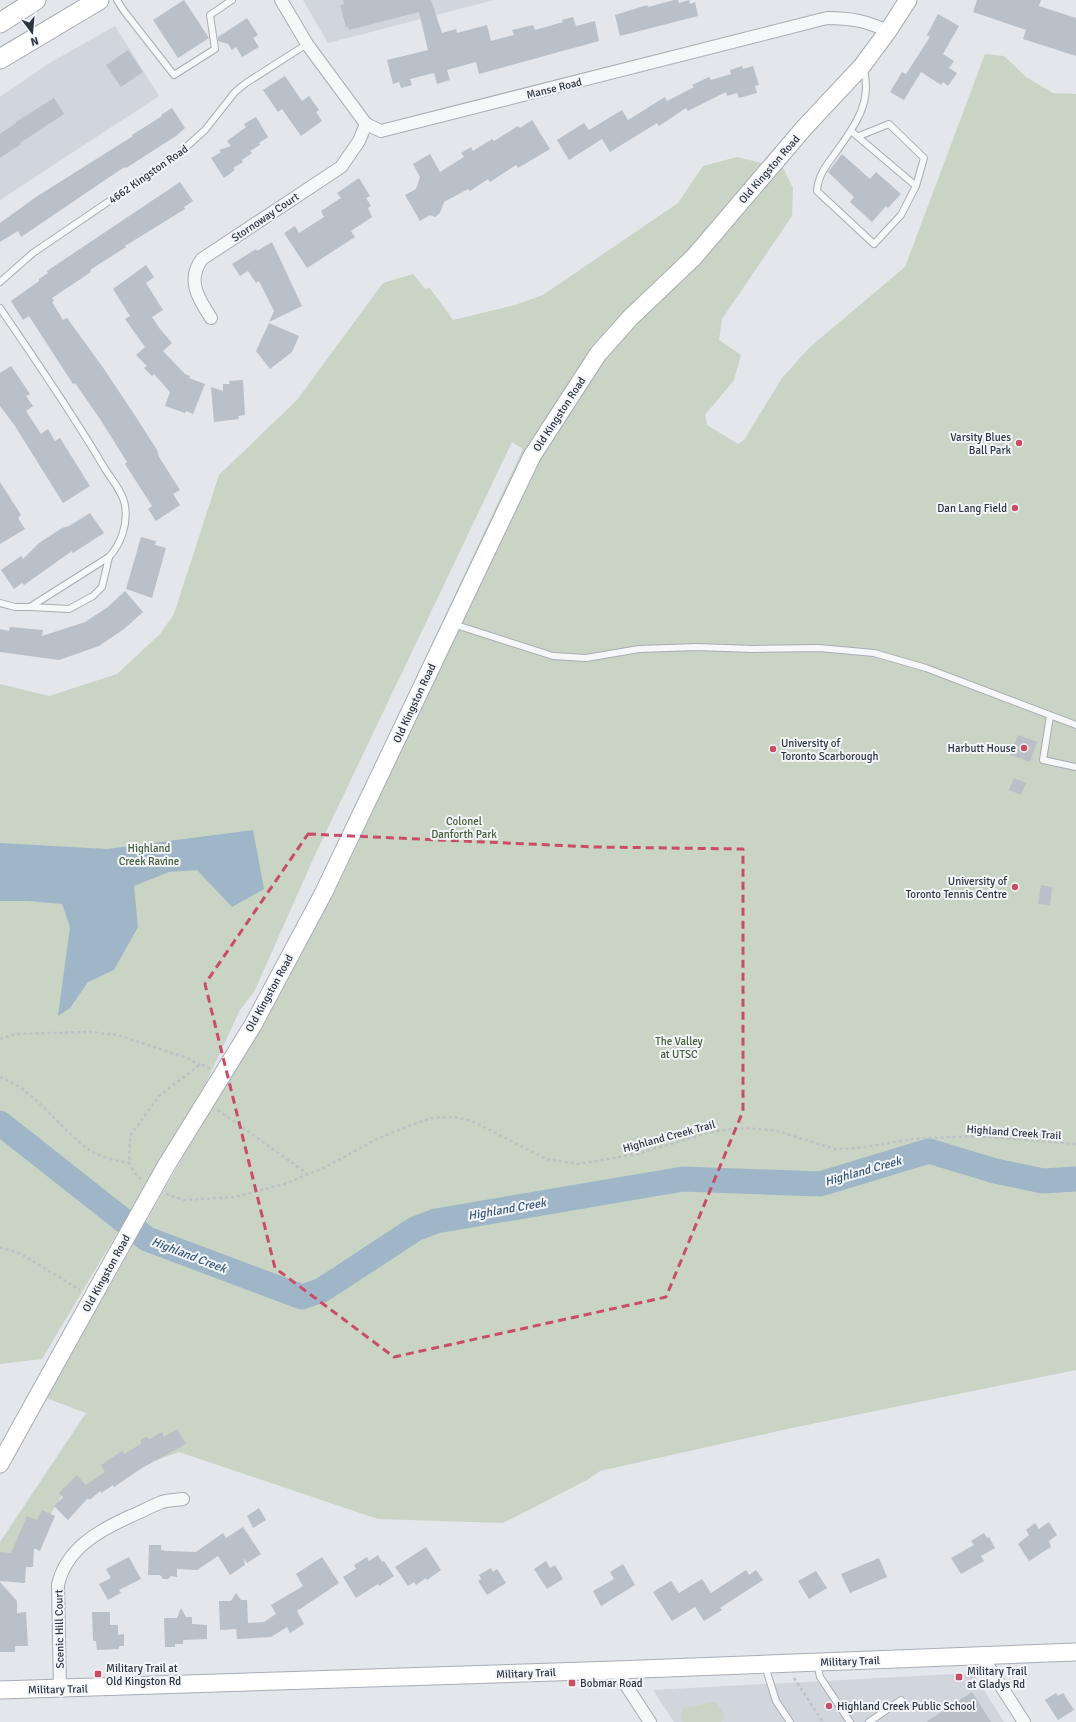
<svg xmlns="http://www.w3.org/2000/svg" width="1076" height="1722" font-family="Signika,sans-serif">
  <rect width="100%" height="100%" fill="#e3e6eb"/>
  <g fill="#d1d5dc">
    <polygon points="303,0 494,0 328,43"/>
    <polygon points="115,26 159,96 0,200 0,97 48,64"/>
    <polygon points="973,1673 1004,1722 674,1722 653,1690"/>
  </g>
  <g fill="#c9d4c4">
    <polygon points="985,54 1004,56 1026,77 1053,93 1076,94 1076,1370 792,1428 600,1471 587,1480 503,1523 378,1519 179,1452 63,1494 11,1577 0,1577 0,1542 86,1413 46,1398 234,1067 523,449 512,442 315,855 254,992 240,1010 204,1087 42,1359 0,1364 0,684 49,696 117,674 160,634 174,614 219,475 297,400 383,283 413,274 426,290 429,287 453,320 515,305 543,295 678,203 703,166 737,157 783,168 793,188 792,216 722,319 719,340 741,355 734,380 705,415 707,425 738,444 744,440 782,378 810,347 905,267"/>
    <polygon points="716,1702 721,1710 724,1717 721,1722 683,1722 681,1719 683,1708"/>
  </g>
  <polygon fill="#9fb6c9" points="253,830 264,889 232,907 197,870 169,872 134,886 138,927 114,970 88,982 70,1008 58,1016 70,927 62,904 28,901 0,901 0,843 107,849"/>
  <g fill="none" stroke-linecap="round" stroke-linejoin="round">
    <polyline stroke="#9fb6c9" stroke-width="25" points="0,1123 147,1239 302,1297 322,1290 415,1229 436,1221 683,1179 820,1184 929,1151 995,1171 1043,1181 1076,1179"/>
  </g>
  <g fill="#bac0c7">
    <polygon points="184,0 209,38 178,58 153,20"/>
    <polygon points="343,0 431,0 442,33 456,29 457,33 487,25 491,41 514,35 512,30 533,25 535,30 563,22 562,20 573,17 576,26 595,21 599,41 479,74 476,62 447,70 450,80 437,84 434,73 410,79 412,85 401,88 399,82 393,84 387,60 428,50 419,12 349,30 348,27 346,27 340,5 344,4"/>
    <polygon points="674,0 678,0 679,3 689,0 690,4 695,2 698,16 620,36 615,15 647,5 648,7"/>
    <polygon points="977,0 1041,0 1039,6 1076,18 1076,56 1023,39 1026,30 973,12"/>
    <polygon points="938,14 959,26 943,54 954,61 949,68 957,73 948,86 943,82 941,85 921,72 904,100 890,92 902,72 906,74 930,37 927,35"/>
    <polygon points="247,18 258,35 253,38 259,47 242,57 236,47 232,50 228,44 218,41 218,37"/>
    <polygon points="128,50 143,72 121,87 106,65"/>
    <polygon points="742,66 743,69 753,66 759,85 755,86 757,93 739,98 737,93 727,96 726,92 688,111 686,108 659,126 657,123 610,152 602,139 569,160 557,140 584,123 589,130 622,110 628,120 665,97 667,101 694,87 692,85 709,77 711,80 731,74 730,70"/>
    <polygon points="285,76 302,101 309,96 319,110 316,112 322,121 301,136 282,109 278,112 263,90"/>
    <polygon points="54,98 64,114 20,143 21,144 0,158 0,134 16,123 16,122"/>
    <polygon points="172,108 185,128 176,136 126,168 125,167 114,174 21,237 18,231 0,242 0,223 36,197 133,136 132,135 162,116 161,115"/>
    <polygon points="256,117 268,137 259,143 260,145 250,151 252,153 242,160 243,162 233,168 235,170 224,178 211,158 221,152 219,150 231,146 227,141 246,127 244,124"/>
    <polygon points="532,120 550,149 518,168 516,165 490,182 488,179 470,191 468,189 444,202 440,213 435,217 430,215 420,221 405,195 416,189 420,177 413,164 430,154 440,172 464,157 461,153 471,147 473,151 492,139 494,141 518,126 520,128"/>
    <polygon points="842,154 870,179 876,172 901,194 888,208 886,206 872,222 850,202 854,197 828,172"/>
    <polygon points="359,178 370,196 366,198 371,206 368,208 372,217 351,231 355,237 307,268 284,233 295,226 299,233 324,217 321,211 341,198 337,193"/>
    <polygon points="180,182 193,201 184,207 185,209 125,246 126,247 90,270 91,272 52,298 54,301 52,302 63,320 67,318 104,369 134,414 157,450 159,457 180,490 173,494 180,505 156,521 148,509 152,506 125,464 127,462 100,419 75,383 73,384 29,316 23,320 11,301 39,281 39,279 48,273 47,271"/>
    <polygon points="272,242 302,306 269,322 274,311 259,281 256,283 248,271 240,276 232,264 256,249 257,251"/>
    <polygon points="146,265 154,277 146,283 163,310 152,317 160,329 172,343 163,351 185,374 190,376 189,378 205,384 193,414 186,411 185,413 165,406 170,392 154,374 152,376 144,368 147,366 136,355 145,347 125,319 130,316 113,289"/>
    <polygon points="269,323 299,336 292,352 270,369 256,351"/>
    <polygon points="11,366 30,394 26,396 33,406 26,411 41,434 48,429 55,441 60,438 90,486 63,503 15,426 0,406 0,373"/>
    <polygon points="243,380 245,415 238,416 239,419 214,422 211,387 223,391 223,384 230,384 229,381"/>
    <polygon points="0,482 21,515 18,518 25,529 0,544"/>
    <polygon points="90,513 104,533 73,553 72,551 24,585 22,583 14,589 1,570 21,556 23,559 39,543 62,528 69,526"/>
    <polygon points="141,537 156,541 155,545 166,548 152,598 126,589"/>
    <polygon points="125,591 143,612 124,629 99,646 59,660 0,652 0,629 9,631 10,627 43,630 42,636 85,622 108,607"/>
    <polygon points="1018,735 1037,742 1030,762 1010,755"/>
    <polygon points="1014,778 1026,783 1021,795 1009,790"/>
    <polygon points="1041,885 1052,887 1050,905 1038,904"/>
    <polygon points="177,1429 186,1444 142,1468 114,1487 113,1485 101,1493 100,1491 91,1499 87,1499 68,1520 54,1506 63,1497 59,1493 77,1475 86,1485 105,1472 101,1465 122,1451 124,1454 141,1444 141,1440 146,1437 150,1439 162,1432 164,1437"/>
    <polygon points="259,1508 266,1520 253,1528 247,1516"/>
    <polygon points="42,1510 55,1516 40,1551 34,1548 33,1567 26,1567 25,1583 0,1581 0,1552 11,1553 27,1516 37,1520"/>
    <polygon points="1049,1522 1057,1535 1049,1541 1051,1547 1029,1561 1018,1544 1029,1535 1026,1530 1035,1523 1039,1529"/>
    <polygon points="243,1527 261,1554 247,1563 244,1558 245,1565 230,1575 218,1556 197,1570 177,1569 177,1577 171,1576 168,1579 163,1579 160,1575 148,1575 149,1545 161,1545 161,1550 168,1551 196,1552 223,1533 226,1538"/>
    <polygon points="984,1533 987,1538 989,1537 995,1548 981,1556 984,1561 961,1574 951,1558 974,1545 971,1541"/>
    <polygon points="426,1547 441,1570 427,1580 426,1578 416,1585 414,1582 408,1586 395,1567"/>
    <polygon points="378,1555 382,1562 384,1561 394,1576 379,1586 378,1584 356,1598 343,1577 356,1569 354,1565 367,1557 369,1561"/>
    <polygon points="129,1557 141,1579 119,1590 121,1593 108,1600 99,1584 111,1578 106,1569"/>
    <polygon points="322,1557 339,1583 297,1611 304,1624 290,1633 287,1627 271,1637 237,1639 236,1629 220,1630 219,1601 231,1601 236,1593 241,1600 247,1600 248,1623 264,1622 276,1614 271,1605 303,1586 296,1574"/>
    <polygon points="879,1558 887,1577 850,1593 841,1574"/>
    <polygon points="546,1561 550,1568 555,1565 563,1579 547,1589 534,1569"/>
    <polygon points="623,1564 635,1585 601,1606 593,1591 614,1579 610,1572"/>
    <polygon points="491,1568 493,1572 497,1569 506,1583 487,1595 478,1581 481,1579 479,1575"/>
    <polygon points="746,1570 749,1575 756,1570 763,1580 720,1608 722,1610 704,1621 695,1607 672,1621 653,1592 671,1581 679,1593 702,1579 711,1593"/>
    <polygon points="816,1571 827,1588 809,1599 798,1581"/>
    <polygon points="0,1582 17,1601 17,1613 26,1612 28,1646 15,1646 15,1652 0,1652"/>
    <polygon points="181,1608 186,1617 192,1617 192,1624 207,1625 207,1639 183,1640 183,1644 175,1644 175,1647 165,1647 164,1618 177,1618"/>
    <polygon points="92,1612 110,1612 110,1625 118,1625 118,1635 124,1634 124,1646 119,1646 119,1649 97,1650 96,1641 93,1641"/>
    <polygon points="972,1692 991,1722 926,1722"/>
    <polygon points="1056,1693 1058,1696 1063,1693 1074,1710 1058,1720 1045,1700"/>
  </g>
  <g fill="none" stroke-linecap="round" stroke-linejoin="round">
    <g stroke="#a8adb5" stroke-width="8">
      <g id="lane">
        <polyline points="117,0 124,11 174,75 215,49 210,15 232,0"/>
        <path d="M851 131 916 186 901 215 874 244 817 191C818 176 825 167 834 155 853 128 874 103 863 67"/>
        <polyline points="859,136 889,124 924,158 916,186"/>
        <polyline points="0,282 33,253 146,176 175,157 205,130 235,92 246,83 307,44"/>
        <path d="M0 308C36 361 73 414 105 469 112 480 124 494 125 506 128 524 121 544 109 557L30 607H15L0 603"/>
        <polyline points="30,607 69,609 93,596 102,587 109,557"/>
        <polyline points="453,624 553,656 586,658 639,649 698,647 753,649 819,648 874,653 926,668 1076,725"/>
        <polyline points="1050,716 1043,760 1076,767"/>
        <polyline points="817,1663 820,1677 850,1722"/>
        <polyline points="765,1666 776,1701 790,1722"/>
        <polyline points="869,1722 901,1700"/>
      </g>
    </g>
    <g stroke="#a8adb5" stroke-width="14">
      <g id="street">
        <path d="M281 0 307 44 366 124 381 131 827 18C851 18 866 21 888 31"/>
        <path d="M211 318C199 300 186 280 202 259L341 167 359 141 366 124"/>
        <polyline points="981,1655 1024,1722"/>
        <polyline points="616,1670 650,1722"/>
        <path d="M60 1689 58 1585C66 1548 100 1530 131 1516 141 1512 151 1506 162 1502 169 1500 176 1500 183 1499"/>
      </g>
    </g>
    <g stroke="#a8adb5" stroke-width="19">
      <g id="secondary">
        <polyline points="166,1166 253,1025 323,894 532,456 598,354 630,318 694,257 804,128 862,66 888,31 908,0"/>
        <polyline points="0,1464 96,1291"/>
        <polyline points="0,1690 616,1670 1076,1652"/>
      </g>
    </g>
    <g stroke="#a2abb6" stroke-width="21">
      <g id="primary">
        <polyline points="0,23 36,0"/>
        <polyline points="0,59 99,0"/>
      </g>
    </g>
    <g stroke="#bdc1c6" stroke-width="2.5" stroke-dasharray="3 3" stroke-linecap="butt">
      <polyline points="0,1039 16,1034 90,1032 118,1035 187,1058 200,1065"/>
      <path d="M0 1077C37 1091 59 1129 91 1151 102 1158 117 1161 129 1163"/>
      <polyline points="218,1110 308,1174"/>
      <polyline points="141,1179 137,1176 129,1163 130,1136 159,1096 198,1066 203,1065 210,1069"/>
      <polyline points="166,1194 184,1200 235,1197 284,1184 322,1169 377,1139 413,1124 432,1118 455,1117 474,1122 546,1159 578,1164 637,1154 711,1132 737,1128 774,1130 835,1149 858,1148 912,1139 977,1136 1076,1144"/>
      <polyline points="0,1247 21,1254 80,1290"/>
      <polyline points="794,1678 823,1722"/>
    </g>
    <use href="#lane" stroke="#f6f7f9" stroke-width="6"/>
    <use href="#street" stroke="#f6f7f9" stroke-width="12"/>
    <use href="#secondary" stroke="#fff" stroke-width="17"/>
    <use href="#primary" stroke="#fff" stroke-width="19"/>
    <g stroke="#a8adb5" stroke-width="19" stroke-linecap="butt">
      <polyline id="secondary-bridge" points="96,1291 166,1166"/>
    </g>
    <use href="#secondary-bridge" stroke="#fff" stroke-width="17"/>
  </g>
  <path fill="none" stroke="#ca4d66" stroke-width="3" stroke-dasharray="8 5" stroke-linejoin="round" d="M308 834 595 847 743 849V1111L666 1297 394 1357 275 1268 205 984Z"/>
  <g fill="#ca4d66" stroke="#f3f5f8" stroke-width="1.5">
    <circle cx="1019" cy="443" r="4"/>
    <circle cx="1015" cy="508" r="4"/>
    <circle cx="1024" cy="748" r="4"/>
    <circle cx="773" cy="749" r="4"/>
    <circle cx="1015" cy="887" r="4"/>
    <rect x="94" y="1670" width="8" height="8" rx="2"/>
    <rect x="955" y="1673" width="8" height="8" rx="2"/>
    <rect x="568" y="1679" width="8" height="8" rx="2"/>
    <circle cx="829" cy="1706" r="4"/>
  </g>
  <g text-anchor="middle" stroke-width="4" stroke-linejoin="round" paint-order="stroke">
    <g font-size="11" fill="#2b3542" stroke="#f3f5f8">
      <text transform="translate(554 88) rotate(-14)" y="4">Manse Road</text>
      <text transform="translate(769 169) rotate(-49)" y="4">Old Kingston Road</text>
      <text transform="translate(148 174) rotate(-35)" y="4">4662 Kingston Road</text>
      <text transform="translate(265 217) rotate(-34)" y="4">Stornoway Court</text>
      <text transform="translate(559 414) rotate(-57)" y="4">Old Kingston Road</text>
      <text transform="translate(414 703) rotate(-65)" y="4">Old Kingston Road</text>
      <text transform="translate(269 993) rotate(-61)" y="4">Old Kingston Road</text>
      <text transform="translate(1014 1132) rotate(4)" y="4">Highland Creek Trail</text>
      <text transform="translate(669 1136) rotate(-15)" y="4">Highland Creek Trail</text>
      <text transform="translate(106 1273) rotate(-61)" y="4">Old Kingston Road</text>
      <text transform="translate(59 1629) rotate(-91)" y="4">Scenic Hill Court</text>
      <text transform="translate(850 1661) rotate(-2)" y="4">Military Trail</text>
      <text transform="translate(526 1673) rotate(-2)" y="4">Military Trail</text>
      <text transform="translate(58 1689) rotate(-1)" y="4">Military Trail</text>
    </g>
    <g font-size="11" fill="#2b3542" stroke="#f3f5f8" text-anchor="start">
      <text x="1011" y="441" text-anchor="end">Varsity Blues<tspan x="1011" dy="13">Ball Park</tspan></text>
      <text x="1007" y="512" text-anchor="end">Dan Lang Field</text>
      <text x="781" y="747">University of<tspan x="781" dy="13">Toronto Scarborough</tspan></text>
      <text x="1016" y="752" text-anchor="end">Harbutt House</text>
      <text x="1007" y="885" text-anchor="end">University of<tspan x="1007" dy="13">Toronto Tennis Centre</tspan></text>
      <text x="106" y="1672">Military Trail at<tspan x="106" dy="13">Old Kingston Rd</tspan></text>
      <text x="967" y="1675">Military Trail<tspan x="967" dy="13">at Gladys Rd</tspan></text>
      <text x="580" y="1687">Bobmar Road</text>
      <text x="837" y="1710">Highland Creek Public School</text>
    </g>
    <g font-size="11" fill="#425e39" stroke="#f3f5f8">
      <text x="464" y="825">Colonel<tspan x="464" dy="13">Danforth Park</tspan></text>
      <text x="149" y="852">Highland<tspan x="149" dy="13">Creek Ravine</tspan></text>
      <text x="679" y="1045">The Valley<tspan x="679" dy="13">at UTSC</tspan></text>
    </g>
    <g font-size="12" font-style="italic" fill="#365675" stroke="#f3f5f8">
      <text transform="translate(863 1171) rotate(-16)" y="4">Highland Creek</text>
      <text transform="translate(507 1209) rotate(-10)" y="4">Highland Creek</text>
      <text transform="translate(189 1255) rotate(21)" y="4">Highland Creek</text>
    </g>
  </g>
  <g transform="translate(32 32) rotate(164)" stroke="#f3f5f8" stroke-width="3" paint-order="stroke">
  <path d="M0-3L7 15L0 10L-7 15Z" fill="#2b3542"/>
  <text y="-6" font-size="11" font-weight="bold" text-anchor="middle" fill="#2b3542">N</text>
  </g>
</svg>
